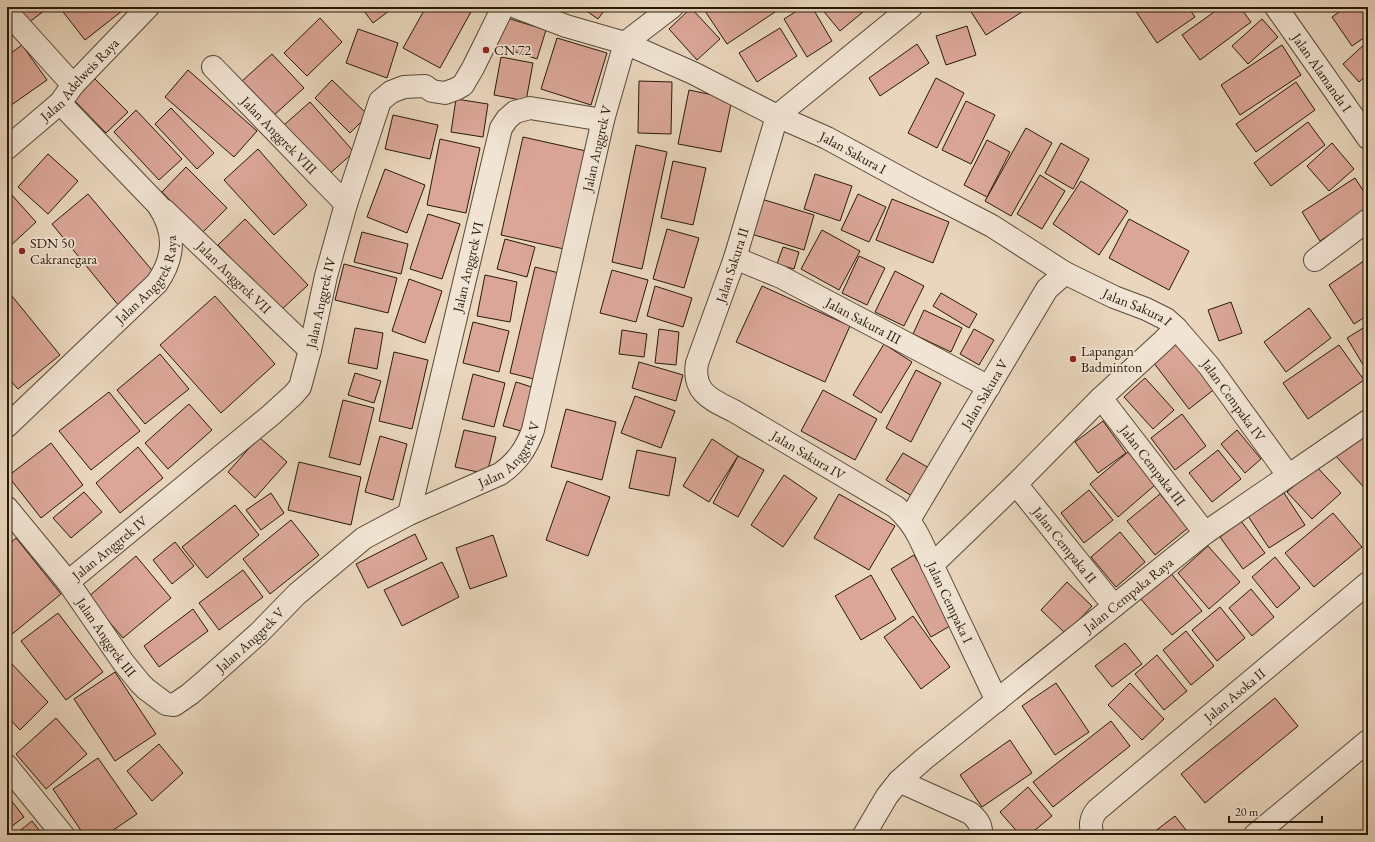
<svg xmlns="http://www.w3.org/2000/svg" width="1375" height="842" font-family="'EB Garamond',serif">
  <rect width="100%" height="100%" fill="#e9d6bd"/>
  <filter id="stains"><feTurbulence type="fractalNoise" baseFrequency=".005" numOctaves="4"/><feColorMatrix values="0 0 0 0 .2 0 0 0 0 .09 0 0 0 0 .02 0 0 0 .5 -.17"/></filter>
  <radialGradient id="worn" r=".72"><stop offset=".6" stop-color="#630" stop-opacity="0"/><stop offset="1" stop-color="#630" stop-opacity=".3"/></radialGradient>
  <g fill="#dba698" stroke="#281a09">
    <polygon points="16,7 49,7 28,23"/>
    <polygon points="62,7 127,7 85,40 60,8"/>
    <polygon points="361,7 394,7 373,23"/>
    <polygon points="426,7 465,7 472,10 440,68 403,48"/>
    <polygon points="581,7 607,7 598,19"/>
    <polygon points="704,7 772,7 775,12 727,44 703,8"/>
    <polygon points="803,7 812,7 832,41 807,57 784,19"/>
    <polygon points="820,7 869,7 840,31"/>
    <polygon points="968,7 1027,7 1028,8 986,35"/>
    <polygon points="1133,7 1188,7 1195,17 1157,43"/>
    <polygon points="1221,7 1240,7 1251,22 1200,60 1182,35"/>
    <polygon points="1330,7 1340,7 1333,11"/>
    <polygon points="1346,7 1368,7 1368,35 1352,46 1332,17"/>
    <polygon points="691,8 720,39 697,60 669,29"/>
    <polygon points="504,17 546,30 537,59 495,45"/>
    <polygon points="320,18 342,42 307,76 284,53"/>
    <polygon points="1262,19 1278,37 1248,64 1232,46"/>
    <polygon points="967,26 976,55 946,65 936,36"/>
    <polygon points="780,28 797,56 757,82 739,53"/>
    <polygon points="358,29 398,43 387,78 346,63"/>
    <polygon points="557,38 607,53 591,105 541,89"/>
    <polygon points="1368,41 1368,74 1359,82 1343,64"/>
    <polygon points="917,44 929,63 880,96 869,78"/>
    <polygon points="22,45 47,80 7,108 7,56"/>
    <polygon points="1282,45 1301,75 1240,115 1221,85"/>
    <polygon points="272,54 304,88 273,116 242,81"/>
    <polygon points="501,57 533,63 526,101 494,95"/>
    <polygon points="188,70 257,131 234,157 165,97"/>
    <polygon points="93,77 128,112 106,133 72,98"/>
    <polygon points="936,78 964,93 937,148 908,133"/>
    <polygon points="332,80 368,115 350,133 315,98"/>
    <polygon points="639,81 672,82 671,134 638,133"/>
    <polygon points="1296,82 1315,110 1256,152 1236,124"/>
    <polygon points="689,90 732,99 721,152 678,144"/>
    <polygon points="456,99 488,104 483,137 451,132"/>
    <polygon points="966,101 995,115 971,164 942,150"/>
    <polygon points="310,102 354,152 328,175 284,125"/>
    <polygon points="171,108 214,153 197,169 155,124"/>
    <polygon points="136,110 182,159 159,180 114,132"/>
    <polygon points="393,115 438,125 430,159 385,149"/>
    <polygon points="1308,122 1325,145 1271,186 1254,163"/>
    <polygon points="1026,128 1052,143 1011,216 985,201"/>
    <polygon points="523,137 586,151 564,249 501,235"/>
    <polygon points="440,139 480,148 466,213 427,205"/>
    <polygon points="987,140 1010,152 987,197 964,185"/>
    <polygon points="1061,143 1089,159 1073,189 1045,173"/>
    <polygon points="1332,143 1354,169 1329,191 1307,166"/>
    <polygon points="636,145 667,152 642,269 612,262"/>
    <polygon points="258,149 307,205 274,235 224,180"/>
    <polygon points="48,154 78,181 48,214 18,187"/>
    <polygon points="673,161 706,168 693,225 661,218"/>
    <polygon points="186,167 227,208 202,233 162,192"/>
    <polygon points="385,169 425,185 407,233 367,217"/>
    <polygon points="815,174 852,186 840,221 804,209"/>
    <polygon points="1040,175 1065,191 1042,229 1017,214"/>
    <polygon points="1355,178 1368,198 1368,209 1320,241 1302,212"/>
    <polygon points="1081,181 1128,211 1099,255 1053,224"/>
    <polygon points="10,193 36,222 7,249 7,195"/>
    <polygon points="88,194 156,275 119,306 52,224"/>
    <polygon points="858,194 886,207 869,242 841,230"/>
    <polygon points="758,198 814,215 804,250 748,233"/>
    <polygon points="892,199 949,222 933,263 876,240"/>
    <polygon points="428,214 460,224 442,279 410,269"/>
    <polygon points="245,219 308,285 280,311 218,245"/>
    <polygon points="1129,219 1189,251 1169,290 1109,258"/>
    <polygon points="667,229 699,238 684,288 653,279"/>
    <polygon points="822,230 860,251 839,290 801,269"/>
    <polygon points="362,232 408,244 401,274 354,262"/>
    <polygon points="505,239 535,247 527,277 497,269"/>
    <polygon points="783,247 799,252 794,269 777,264"/>
    <polygon points="859,256 885,268 867,305 842,293"/>
    <polygon points="1368,258 1368,315 1354,324 1329,285"/>
    <polygon points="344,264 397,278 388,313 335,300"/>
    <polygon points="535,267 563,274 538,380 510,373"/>
    <polygon points="612,270 648,280 636,322 600,313"/>
    <polygon points="895,271 924,286 904,326 875,312"/>
    <polygon points="485,275 517,282 510,322 477,316"/>
    <polygon points="409,279 442,291 425,343 392,331"/>
    <polygon points="655,286 692,298 683,327 647,316"/>
    <polygon points="762,286 850,326 825,382 736,342"/>
    <polygon points="7,290 60,355 18,389 7,377"/>
    <polygon points="941,293 977,314 969,328 933,306"/>
    <polygon points="215,296 275,364 221,413 160,345"/>
    <polygon points="1231,302 1242,333 1219,341 1208,310"/>
    <polygon points="1309,308 1331,338 1286,372 1264,342"/>
    <polygon points="924,310 962,328 951,352 913,334"/>
    <polygon points="473,322 509,331 499,372 463,363"/>
    <polygon points="1368,325 1368,373 1347,338"/>
    <polygon points="355,328 383,333 377,369 348,363"/>
    <polygon points="659,329 679,332 676,365 655,363"/>
    <polygon points="974,329 994,340 979,365 960,354"/>
    <polygon points="622,330 647,334 644,357 619,354"/>
    <polygon points="1177,337 1216,388 1189,409 1150,358"/>
    <polygon points="884,344 912,362 881,413 853,395"/>
    <polygon points="1339,345 1364,380 1308,419 1283,383"/>
    <polygon points="394,352 428,360 412,429 379,421"/>
    <polygon points="160,354 189,389 145,424 117,390"/>
    <polygon points="639,362 683,375 676,401 632,388"/>
    <polygon points="916,370 941,383 911,442 886,428"/>
    <polygon points="355,373 381,381 374,403 348,395"/>
    <polygon points="473,374 505,383 494,427 462,419"/>
    <polygon points="1145,378 1174,410 1153,429 1124,397"/>
    <polygon points="516,382 538,389 525,432 503,426"/>
    <polygon points="823,390 877,419 855,460 801,431"/>
    <polygon points="109,392 140,431 91,470 59,431"/>
    <polygon points="635,396 675,411 661,448 621,433"/>
    <polygon points="343,400 374,408 360,465 329,457"/>
    <polygon points="189,404 212,430 168,469 145,443"/>
    <polygon points="566,409 616,422 602,480 551,467"/>
    <polygon points="1182,414 1206,446 1175,470 1151,438"/>
    <polygon points="1103,421 1126,453 1098,473 1075,442"/>
    <polygon points="1368,426 1368,492 1335,455"/>
    <polygon points="464,430 496,437 487,474 455,467"/>
    <polygon points="1237,430 1261,459 1245,473 1221,444"/>
    <polygon points="380,436 407,444 393,500 365,492"/>
    <polygon points="259,437 287,462 255,498 228,472"/>
    <polygon points="712,439 738,456 709,502 683,486"/>
    <polygon points="51,443 83,485 41,518 8,476"/>
    <polygon points="138,447 163,478 120,513 96,483"/>
    <polygon points="637,450 676,458 669,496 629,488"/>
    <polygon points="1218,450 1241,479 1212,502 1189,473"/>
    <polygon points="1128,452 1155,485 1118,517 1090,484"/>
    <polygon points="903,453 929,468 912,496 886,480"/>
    <polygon points="738,456 764,470 738,517 713,503"/>
    <polygon points="299,462 361,477 351,525 288,510"/>
    <polygon points="1316,466 1341,493 1312,519 1287,492"/>
    <polygon points="784,475 817,498 783,547 751,525"/>
    <polygon points="567,481 610,497 588,556 546,540"/>
    <polygon points="1089,490 1113,520 1084,543 1061,513"/>
    <polygon points="84,492 102,512 71,538 53,518"/>
    <polygon points="271,493 284,513 261,530 246,510"/>
    <polygon points="1284,493 1305,525 1269,548 1248,516"/>
    <polygon points="839,494 895,526 869,570 814,538"/>
    <polygon points="1160,494 1188,528 1155,555 1127,521"/>
    <polygon points="235,505 259,535 207,578 182,547"/>
    <polygon points="1333,513 1362,547 1314,587 1285,553"/>
    <polygon points="291,520 319,555 270,594 243,559"/>
    <polygon points="1241,521 1265,553 1243,569 1220,537"/>
    <polygon points="1120,532 1145,562 1116,587 1091,557"/>
    <polygon points="415,534 427,559 368,588 356,564"/>
    <polygon points="493,535 507,576 470,589 456,548"/>
    <polygon points="16,538 61,594 11,635 7,630 7,546"/>
    <polygon points="175,542 194,566 172,584 153,560"/>
    <polygon points="1208,546 1240,582 1209,609 1178,573"/>
    <polygon points="914,555 955,623 931,637 891,569"/>
    <polygon points="136,556 171,598 123,638 88,597"/>
    <polygon points="1275,557 1300,588 1277,608 1252,577"/>
    <polygon points="442,562 459,597 402,626 384,590"/>
    <polygon points="243,570 263,597 219,630 199,603"/>
    <polygon points="1169,571 1202,611 1172,635 1139,597"/>
    <polygon points="871,575 896,619 861,640 835,596"/>
    <polygon points="1067,582 1092,606 1066,634 1041,610"/>
    <polygon points="1251,589 1274,617 1252,636 1229,608"/>
    <polygon points="1220,607 1245,638 1217,661 1192,630"/>
    <polygon points="193,609 208,631 159,667 144,646"/>
    <polygon points="58,613 103,672 66,700 21,641"/>
    <polygon points="913,616 950,667 921,689 884,637"/>
    <polygon points="1186,631 1214,666 1191,685 1163,650"/>
    <polygon points="1125,643 1142,664 1112,687 1095,666"/>
    <polygon points="1157,655 1187,691 1164,710 1135,674"/>
    <polygon points="10,662 48,702 20,730 7,716 7,665"/>
    <polygon points="115,672 156,734 115,761 74,699"/>
    <polygon points="1056,683 1089,732 1055,755 1022,706"/>
    <polygon points="1130,683 1164,719 1142,740 1108,705"/>
    <polygon points="1275,698 1298,726 1205,803 1181,774"/>
    <polygon points="56,718 87,754 46,789 16,754"/>
    <polygon points="1111,721 1130,746 1053,807 1033,782"/>
    <polygon points="1010,740 1032,773 982,807 960,775"/>
    <polygon points="159,744 183,773 152,801 127,771"/>
    <polygon points="98,758 137,814 106,835 84,835 53,789"/>
    <polygon points="1028,787 1052,816 1029,835 1020,835 1000,812"/>
    <polygon points="7,795 24,817 7,830"/>
    <polygon points="1175,816 1190,835 1150,835"/>
    <polygon points="32,821 43,835 18,835 17,833"/>
  </g>
  <g fill="none" stroke-linecap="round" stroke-linejoin="round">
    <g stroke="#584936" stroke-width="24">
      <g id="street">
        <path id="s1" d="M516 7 566 26 625 43 693 73 777 116 827 138 915 186 992 226 1065 273 1114 297 1146 309 1166 319 1176 328 1209 366 1288 475"/>
        <path id="s2" d="M911 7 777 116 735 258 697 363C692 393 712 400 734 411L896 507C906 516 913 525 919 537L997 701"/>
        <path id="s3" d="M1276 7 1368 138"/>
        <polyline points="7,12 73,85"/>
        <path id="s4" d="M213 67 346 204"/>
        <path id="s5" d="M7 148 60 103 73 85 148 7"/>
        <path id="s6" d="M164 210 310 350"/>
        <path id="s7" d="M735 258 781 277 989 387"/>
        <polyline points="1315,260 1368,220"/>
        <path id="s8" d="M1101 398 1205 533"/>
        <path id="s9" d="M7 426 157 283C175 257 176 232 158 205L60 103"/>
        <path id="s10" d="M1016 484 1114 606"/>
        <path id="s11" d="M7 508 68 582 123 662 140 683 146 689 166 704 174 705 190 694 203 683 259 633 297 594 364 538 409 514 500 474C517 462 526 449 533 430L603 120 625 43 672 7"/>
        <path id="s12" d="M409 514 501 128 507 119 515 112 530 108 603 120"/>
        <path id="s13" d="M909 520 1047 289 1065 273"/>
        <polyline points="932,565 1016,484 1101,398 1163,341 1176,328"/>
        <path id="s14" d="M68 582 271 415 293 395 300 387 310 350 326 276 346 204 380 101 391 92 404 87 425 86 432 91 445 93 456 89 463 85 473 68 503 7"/>
        <polyline points="7,766 63,835"/>
        <path d="M899 781 970 813C977 819 982 825 981 835"/>
        <path id="s15" d="M864 835 887 796 899 781 924 759 1205 533 1368 421"/>
        <path id="s16" d="M1093 835C1089 826 1091 817 1097 810L1368 583"/>
        <polyline points="1255,835 1368,741"/>
      </g>
    </g>
    <use href="#street" stroke="#f1e4d4" stroke-width="22"/>
  </g>
  <g fill="#8f2418" stroke="#f1e4d4" stroke-width="1.5">
    <circle cx="486" cy="50" r="4"/>
    <circle cx="22" cy="251" r="4"/>
    <circle cx="1073" cy="359" r="4"/>
  </g>
  <g text-anchor="middle" stroke-width="3.5" stroke-linejoin="round" paint-order="stroke">
    <g font-size="14" fill="#281a09" stroke="#f1e4d4" text-anchor="start">
      <text x="494" y="55">CN 72</text>
      <text x="30" y="248">SDN 50<tspan x="30" dy="16">Cakranegara</tspan></text>
      <text x="1081" y="356">Lapangan<tspan x="1081" dy="16">Badminton</tspan></text>
    </g>
    <g font-size="14" fill="#281a09" stroke="#f1e4d4">
      <text dy="5" stroke="none"><textPath href="#s3" startOffset="80">Jalan Alamanda I</textPath></text>
      <text dy="5" stroke="none"><textPath href="#s5" startOffset="100">Jalan Adelweis Raya</textPath></text>
      <text dy="5" stroke="none"><textPath href="#s4" startOffset="95">Jalan Anggrek VIII</textPath></text>
      <text dy="5" stroke="none"><textPath href="#s11" startOffset="1010">Jalan Anggrek V</textPath></text>
      <text dy="5" stroke="none"><textPath href="#s1" startOffset="368">Jalan Sakura I</textPath></text>
      <text transform="translate(732 265) rotate(-72)" y="5">Jalan Sakura II</text>
      <text dy="5" stroke="none"><textPath href="#s12" startOffset="254">Jalan Anggrek VI</textPath></text>
      <text dy="5" stroke="none"><textPath href="#s6" startOffset="97">Jalan Anggrek VII</textPath></text>
      <text dy="5" stroke="none"><textPath href="#s9" startOffset="205">Jalan Anggrek Raya</textPath></text>
      <text dy="5" stroke="none"><textPath href="#s14" startOffset="390">Jalan Anggrek IV</textPath></text>
      <text dy="5" stroke="none"><textPath href="#s1" startOffset="692">Jalan Sakura I</textPath></text>
      <text dy="5" stroke="none"><textPath href="#s7" startOffset="143">Jalan Sakura III</textPath></text>
      <text dy="5" stroke="none"><textPath href="#s13" startOffset="147">Jalan Sakura V</textPath></text>
      <text dy="5" stroke="none"><textPath href="#s1" startOffset="829">Jalan Cempaka IV</textPath></text>
      <text dy="5" stroke="none"><textPath href="#s11" startOffset="686">Jalan Anggrek V</textPath></text>
      <text dy="5" stroke="none"><textPath href="#s2" startOffset="586">Jalan Sakura IV</textPath></text>
      <text dy="5" stroke="none"><textPath href="#s8" startOffset="85">Jalan Cempaka III</textPath></text>
      <text dy="5" stroke="none"><textPath href="#s10" startOffset="78">Jalan Cempaka II</textPath></text>
      <text dy="5" stroke="none"><textPath href="#s14" startOffset="54">Jalan Anggrek IV</textPath></text>
      <text dy="5" stroke="none"><textPath href="#s15" startOffset="360">Jalan Cempaka Raya</textPath></text>
      <text dy="5" stroke="none"><textPath href="#s2" startOffset="798">Jalan Cempaka I</textPath></text>
      <text dy="5" stroke="none"><textPath href="#s11" startOffset="163">Jalan Anggrek III</textPath></text>
      <text dy="5" stroke="none"><textPath href="#s11" startOffset="362">Jalan Anggrek V</textPath></text>
      <text dy="5" stroke="none"><textPath href="#s16" startOffset="206">Jalan Asoka II</textPath></text>
    </g>
  </g>
  <rect width="1375" height="842" fill="none" stroke="#e9d6bd" stroke-width="24"/>
  <rect x="8" y="8" width="1359" height="826" fill="none" stroke="#281a09" stroke-width="2"/>
  <rect x="12" y="12" width="1351" height="818" fill="none" stroke="#281a09"/>
  <path d="M1229 816v6h93v-6" fill="none" stroke="#281a09" stroke-width="2"/>
  <text x="1235" y="816" font-size="12" fill="#281a09" stroke="#f1e4d4" stroke-width="3" paint-order="stroke">20 m</text>
  <rect width="100%" height="100%" filter="url(#stains)"/>
  <rect width="100%" height="100%" fill="url(#worn)"/>
</svg>
